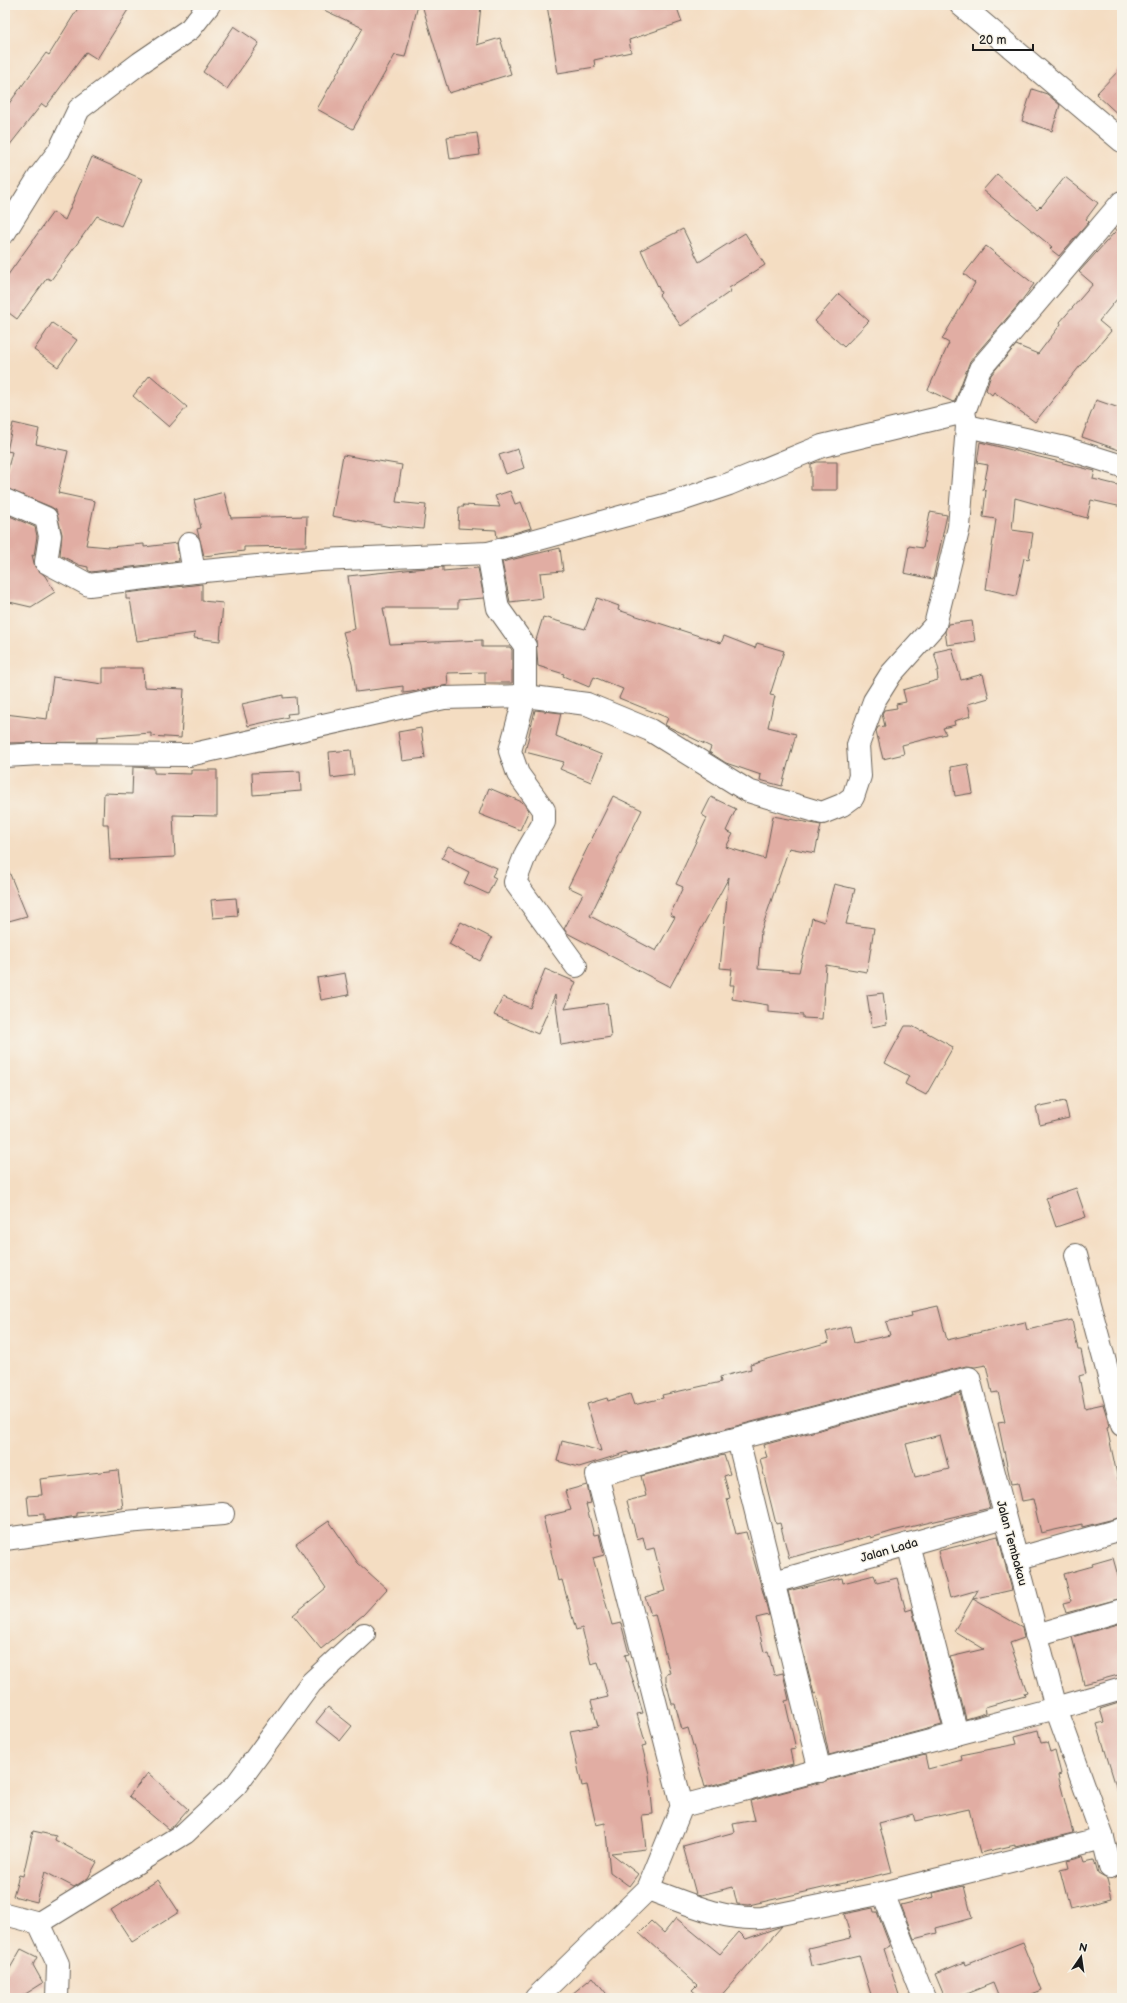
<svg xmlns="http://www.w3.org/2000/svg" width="1127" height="2003" font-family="'Balsamiq Sans',sans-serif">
  <rect width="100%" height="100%" fill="#f7f3e8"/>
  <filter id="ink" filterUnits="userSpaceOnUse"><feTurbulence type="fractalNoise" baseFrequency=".025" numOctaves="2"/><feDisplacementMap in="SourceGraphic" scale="8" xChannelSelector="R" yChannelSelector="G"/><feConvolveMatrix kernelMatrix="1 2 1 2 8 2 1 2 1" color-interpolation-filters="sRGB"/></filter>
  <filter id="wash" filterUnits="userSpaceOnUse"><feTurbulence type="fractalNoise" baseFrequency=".012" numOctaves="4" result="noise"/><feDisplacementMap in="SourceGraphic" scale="16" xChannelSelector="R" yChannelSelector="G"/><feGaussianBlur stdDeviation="0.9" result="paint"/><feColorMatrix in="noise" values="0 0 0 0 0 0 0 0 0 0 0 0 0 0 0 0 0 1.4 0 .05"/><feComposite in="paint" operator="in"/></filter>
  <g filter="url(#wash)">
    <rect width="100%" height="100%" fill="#f4ddc2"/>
    <g id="blocks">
      <g fill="#e1ada3" fill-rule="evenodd">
        <polygon points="80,5 131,5 97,59 86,52 46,107 42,104 5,151 5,109 46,53 49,55"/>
        <polygon points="313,5 418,5 405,57 395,55 353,129 317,109 363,28"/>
        <polygon points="422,5 481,5 477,45 500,38 511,74 449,93"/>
        <polygon points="547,5 676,5 682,22 629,40 631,52 594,60 595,67 558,73"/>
        <polygon points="234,26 259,43 227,89 203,72"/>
        <polygon points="1122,67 1122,118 1096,94"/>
        <polygon points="1032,89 1047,94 1060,105 1052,131 1022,121"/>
        <polygon points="477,133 480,155 450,159 447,137"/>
        <polygon points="92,157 142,179 121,226 97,216 51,280 47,278 17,319 5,310 5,279 53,212 65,220"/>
        <polygon points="997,174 1037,209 1040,206 1041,207 1065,177 1098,203 1086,219 1089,222 1059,256 1050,249 1052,247 983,190"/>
        <polygon points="1122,224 1122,293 1099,321 1111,331 1093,352 1092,351 1035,422 994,392 992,395 986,390 991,375 1016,345 1038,354 1061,324 1060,322 1093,284 1079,272"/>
        <polygon points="683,229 699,262 745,233 765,265 729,288 731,291 681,326 659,295 661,293 641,250"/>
        <polygon points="986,246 1034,284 1019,304 970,361 955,401 953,402 928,390 949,343 942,339 975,283 964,274"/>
        <polygon points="839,294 869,321 844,347 815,321"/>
        <polygon points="52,323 77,340 58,367 34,350"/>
        <polygon points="150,375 187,407 169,427 133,396"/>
        <polygon points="1096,400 1122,409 1122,451 1082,437"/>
        <polygon points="13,423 39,429 36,444 68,451 58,493 95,501 86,545 109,547 144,544 144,547 177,543 179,561 91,572 88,570 88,567 79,565 60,555 62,534 56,510 51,507 5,488 5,480 12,452 7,451"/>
        <polygon points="980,442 1095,471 1093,479 1122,486 1122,507 1091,500 1087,518 1015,498 1012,530 1033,533 1029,559 1024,558 1016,596 986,589 996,519 983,517 986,491 983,490 988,465 977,463"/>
        <polygon points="518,449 524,468 506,474 499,455"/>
        <polygon points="343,455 402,465 396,502 426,505 423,529 392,526 391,527 332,516"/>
        <polygon points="817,462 837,462 837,490 811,490 811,464"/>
        <polygon points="510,491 515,504 521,502 531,528 497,538 496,530 458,528 459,507 464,507 463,505 500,507 495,496"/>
        <polygon points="224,492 231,518 307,516 306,546 244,547 244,551 204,556 197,529 201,528 194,500"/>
        <polygon points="930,512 947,515 933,579 904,573 909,546 923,548"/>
        <polygon points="5,514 35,527 37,536 34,556 32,555 35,567 45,576 55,592 31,607 5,601"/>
        <polygon points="560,548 563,571 540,573 543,598 510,602 502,562"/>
        <polygon points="443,567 443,571 478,568 484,598 458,600 458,608 383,608 390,644 482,640 482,647 510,647 512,650 512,683 485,683 485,672 447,673 448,685 411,692 403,693 403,686 356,692 352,664 343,632 355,629 348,576 415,569"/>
        <polygon points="202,584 202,601 223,603 220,641 194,638 195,633 137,641 130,599 126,599 126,593"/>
        <polygon points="597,598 619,606 618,610 721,643 724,636 755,648 757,643 784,651 770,695 775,696 768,727 796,734 782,786 760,780 761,775 726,763 709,752 711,747 665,725 668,718 619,698 623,689 594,677 589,687 563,676 564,674 538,666 536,640 543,617 585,629"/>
        <polygon points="972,621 975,641 947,645 945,631 948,624"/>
        <polygon points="952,648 961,680 983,674 989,698 968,704 971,716 954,721 955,725 943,728 946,734 902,745 904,754 883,759 876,731 878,727 885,726 882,714 884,710 897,708 896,704 906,702 903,690 938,680 937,671 939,671 934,652"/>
        <polygon points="103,668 143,668 144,687 184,689 181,738 151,736 151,733 97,737 97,742 5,743 5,714 47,719 53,677 103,684"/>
        <polygon points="283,695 283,698 296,697 297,713 287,714 288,717 248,726 242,704"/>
        <polygon points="535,710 561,713 556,736 602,755 591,782 560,769 564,762 525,752"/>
        <polygon points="421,728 425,758 402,761 398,732"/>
        <polygon points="351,750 354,775 331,778 329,752"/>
        <polygon points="968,764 973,793 955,796 951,767"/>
        <polygon points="133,767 154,768 154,773 191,774 191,770 217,770 217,816 173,815 175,857 110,860 108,824 103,824 104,793 132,794"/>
        <polygon points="300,771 301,791 253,795 252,773"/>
        <polygon points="489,788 522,802 529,810 520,830 479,814"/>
        <polygon points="613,796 642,810 590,916 656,951 675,917 670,915 683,887 676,884 707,818 702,815 711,797 736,809 726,831 733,834 726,847 765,859 773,816 821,825 815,853 789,848 761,931 758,969 799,972 812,918 824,922 834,884 855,889 846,924 874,928 867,972 826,965 822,1019 803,1018 803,1015 768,1012 768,1005 732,999 734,985 730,985 732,969 720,968 729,877 670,987 567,933 564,929 583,894 568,887"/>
        <polygon points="448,846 497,868 492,876 496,878 488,894 464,883 469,872 442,858"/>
        <polygon points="5,862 27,916 5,922"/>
        <polygon points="236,898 238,916 213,918 211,900"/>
        <polygon points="461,922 492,938 480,961 449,944"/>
        <polygon points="545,969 576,982 565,1009 607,1003 611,1037 561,1045 555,995 538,1034 494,1015 503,997 530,1008"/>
        <polygon points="345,973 349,995 321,1000 317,978"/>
        <polygon points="883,993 887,1024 872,1027 867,995"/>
        <polygon points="905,1026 912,1026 921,1031 922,1030 953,1047 926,1095 905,1084 909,1076 885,1063"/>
        <polygon points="1065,1101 1069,1118 1040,1125 1036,1107"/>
        <polygon points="1076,1188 1086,1217 1056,1227 1046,1198"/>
        <polygon points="938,1306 947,1340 1025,1322 1027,1330 1072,1320 1078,1350 1081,1350 1086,1374 1079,1376 1085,1408 1103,1404 1107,1417 1109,1427 1107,1428 1122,1498 1122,1517 1082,1527 1082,1524 1041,1533 1033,1499 1022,1501 1018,1483 1011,1484 998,1423 1005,1422 998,1392 992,1393 986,1365 975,1367 966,1366 629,1454 628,1452 579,1467 557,1461 562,1441 601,1451 587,1404 607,1398 608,1401 630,1394 634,1405 663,1398 662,1395 721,1382 720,1377 751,1369 750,1364 829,1342 826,1332 850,1326 854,1343 890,1335 886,1322 912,1316 911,1312"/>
        <path d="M960 1393 990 1508 893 1531 871 1538 870 1536 789 1558 780 1523 776 1524 760 1459 767 1457 763 1445ZM940 1435 949 1469 915 1477 906 1444Z"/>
        <polygon points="724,1455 730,1474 724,1476 730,1498 727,1499 736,1534 746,1532 764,1596 769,1615 756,1618 764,1652 768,1651 774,1675 783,1673 789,1700 785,1701 796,1749 790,1750 793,1764 705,1787 688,1728 682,1730 675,1704 672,1704 666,1681 666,1674 670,1673 655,1614 651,1615 645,1597 665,1591 654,1548 646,1550 643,1537 637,1539 627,1501 646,1496 641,1476"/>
        <polygon points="118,1470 123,1508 77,1513 77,1516 44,1521 44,1514 29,1515 27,1496 42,1495 40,1479"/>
        <polygon points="587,1485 591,1503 586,1504 594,1535 599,1534 604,1555 593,1558 612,1625 621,1623 629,1654 625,1655 643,1713 637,1714 646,1745 642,1746 649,1774 653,1814 642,1815 646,1849 611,1853 638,1874 629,1886 610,1872 605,1823 596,1825 587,1785 582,1786 570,1731 598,1726 591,1701 608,1697 598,1662 591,1664 582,1628 576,1630 562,1580 558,1581 543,1517 571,1510 565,1491"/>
        <polygon points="329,1521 358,1563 387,1589 363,1615 321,1649 293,1615 326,1588 296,1544"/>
        <polygon points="998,1536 1012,1590 973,1599 1022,1627 1024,1638 1010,1643 1027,1692 1024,1693 1025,1696 985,1707 986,1713 966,1719 950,1657 984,1649 954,1631 978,1590 950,1598 938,1551"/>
        <polygon points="1113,1558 1122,1590 1122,1598 1066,1613 1063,1603 1071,1601 1064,1574 1093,1566 1092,1564"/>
        <polygon points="874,1575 877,1583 897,1578 906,1611 912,1609 942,1725 829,1755 816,1693 814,1694 788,1591 842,1578 843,1583"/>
        <polygon points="1122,1623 1122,1674 1084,1684 1072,1637"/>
        <polygon points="1122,1702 1122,1792 1118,1793 1097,1724 1104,1722 1100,1709"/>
        <polygon points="328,1707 352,1726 340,1741 316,1722"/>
        <polygon points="1038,1730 1041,1743 1047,1742 1050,1752 1055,1750 1061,1774 1058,1775 1073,1833 1015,1847 1015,1845 980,1853 969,1809 915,1821 913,1814 879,1823 892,1872 749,1905 737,1904 733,1887 701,1895 696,1894 683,1846 735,1832 733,1824 755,1820 750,1801 925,1755 928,1769 962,1760 961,1755 1017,1744 1015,1736"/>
        <polygon points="148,1773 188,1809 174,1825 168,1829 129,1796"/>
        <polygon points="33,1831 56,1836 55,1840 97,1862 88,1878 74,1887 45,1872 37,1902 13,1896 19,1875 23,1876"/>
        <polygon points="1083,1856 1085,1862 1094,1860 1098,1874 1107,1879 1112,1899 1070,1909 1060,1870 1069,1868 1067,1860"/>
        <polygon points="158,1880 179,1912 132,1942 111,1910"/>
        <polygon points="964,1886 972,1918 936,1928 937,1933 914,1939 901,1905 934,1897 933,1893"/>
        <polygon points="873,1908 874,1912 877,1912 890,1946 884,1949 900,1998 872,1998 859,1955 812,1966 808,1948 851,1938 844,1914"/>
        <polygon points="676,1918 720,1954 739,1932 746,1939 782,1926 719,1998 701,1998 692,1990 697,1985 639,1933 651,1921 664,1933"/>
        <polygon points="1023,1942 1042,1990 1022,1998 999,1998 993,1983 956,1998 945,1998 935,1974 964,1962 965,1965"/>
        <polygon points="21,1949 37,1957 33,1965 43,1983 19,1998 5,1998 5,1977"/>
        <polygon points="593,1977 610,1998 567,1998"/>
      </g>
    </g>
  </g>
  <g filter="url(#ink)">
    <use href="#blocks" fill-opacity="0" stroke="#686056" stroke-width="1"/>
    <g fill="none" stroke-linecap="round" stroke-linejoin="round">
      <g stroke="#686056" stroke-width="24">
        <g id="minor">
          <polyline points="961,5 1122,141"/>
          <polyline points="5,232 39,177 59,151 79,109 140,63 190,29 209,5"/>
          <polyline points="967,426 1065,448 1122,466"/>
          <polyline points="5,500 46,518 50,536 46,562 89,585 194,572 320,560 488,553 675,502 729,484 822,446 964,412"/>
          <polyline points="189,544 194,572"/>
          <polyline points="488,553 498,608 525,646 525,696 510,751 518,774 544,810 544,822 526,853 515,882 576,966"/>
          <polyline points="5,756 40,754 189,755 444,698 525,696 587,704 650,730 748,791 822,813 842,805 853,797 860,776 858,745 874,701 891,674 935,625 959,527 967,426 964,412 980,369 1122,202"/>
          <polyline points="1076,1255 1122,1425"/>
          <polyline points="738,1439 820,1771"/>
          <polyline points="5,1539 126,1522 223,1514"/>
          <polyline points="908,1544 957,1734"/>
          <polyline points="1016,1559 1122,1529"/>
          <polyline points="774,1582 1005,1517"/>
          <polyline points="1036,1635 1122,1610"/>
          <polyline points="682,1806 597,1475 969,1378 1056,1708 1103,1838 1110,1867"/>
          <path d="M648 1889C684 1902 721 1920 761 1918L883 1893 1103 1838"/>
          <polyline points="883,1893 924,1998"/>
          <polyline points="39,1923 185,1833 236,1785 311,1683 364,1634"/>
          <polyline points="536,1998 648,1889 682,1806 1056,1708 1122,1689"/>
        </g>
      </g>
      <g stroke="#686056" stroke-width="24">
        <polyline id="tertiary" points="5,1914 39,1923 58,1964 57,1998"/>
      </g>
      <use href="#minor" stroke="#fff" stroke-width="22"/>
      <use href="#tertiary" stroke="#fff" stroke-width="22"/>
    </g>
  </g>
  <g text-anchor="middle" stroke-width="3" stroke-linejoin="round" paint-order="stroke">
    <g font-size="12" fill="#1c1c1c" stroke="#f7f3e8">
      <text transform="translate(1012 1543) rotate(75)" y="4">Jalan Tembakau</text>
      <text transform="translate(889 1550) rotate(-16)" y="4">Jalan Lada</text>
    </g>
  </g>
  <rect width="1127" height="2003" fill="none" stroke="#f7f3e8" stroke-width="20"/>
  <g transform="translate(1081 1957) rotate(13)" stroke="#f7f3e8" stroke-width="3" paint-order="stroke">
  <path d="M0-3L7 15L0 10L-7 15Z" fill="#1c1c1c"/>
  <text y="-6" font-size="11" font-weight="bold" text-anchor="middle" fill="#1c1c1c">N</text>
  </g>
  <path d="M973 44v6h60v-6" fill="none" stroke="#1c1c1c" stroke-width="2"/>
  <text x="979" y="44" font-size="12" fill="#1c1c1c" stroke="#f7f3e8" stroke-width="3" paint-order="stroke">20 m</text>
</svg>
